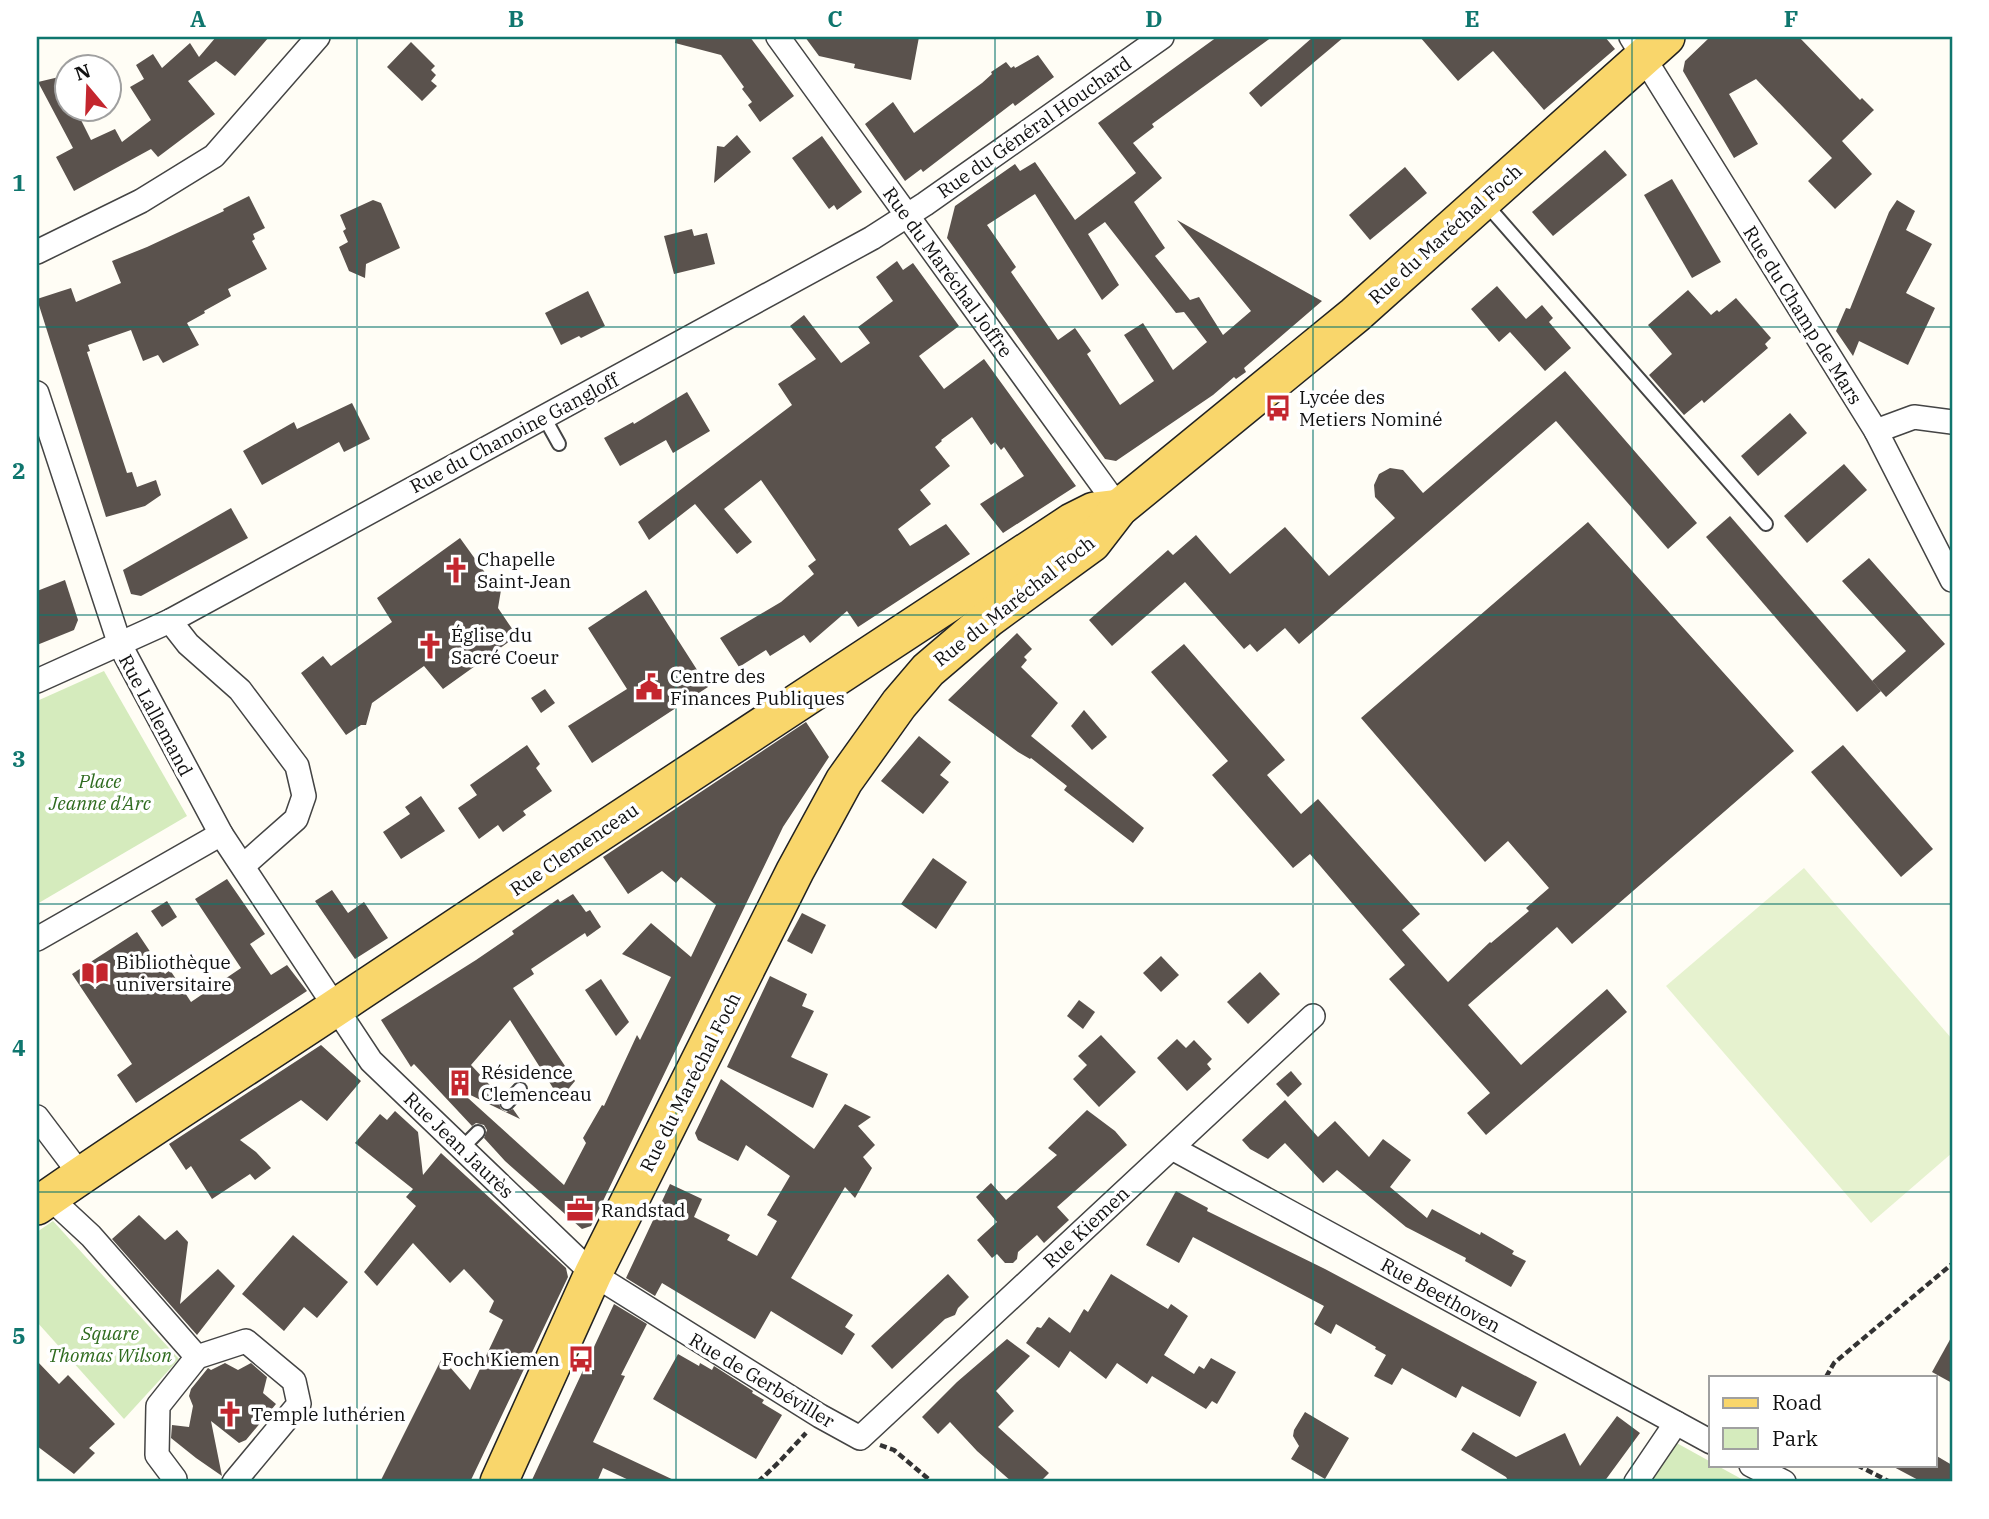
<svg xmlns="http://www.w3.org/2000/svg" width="1989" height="1519" font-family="'IBM Plex Serif',serif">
  <rect width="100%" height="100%" fill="#fffdf5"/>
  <g fill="#d5ebbd">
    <polygon points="104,671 187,816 37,904 37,701"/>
    <polygon points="53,1221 179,1359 124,1419 37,1322 37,1232"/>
    <polygon points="1673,1441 1711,1462 1711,1465 1716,1465 1747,1482 1645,1482"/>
  </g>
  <polygon fill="#e6f2cf" points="1804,868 1952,1039 1952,1153 1871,1223 1666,986"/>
  <g fill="#5a524d" fill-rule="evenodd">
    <polygon points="216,37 269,37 235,76 216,61 188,81 215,114 158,157 151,149 74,191 56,157 73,148 38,82 59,77 66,92 66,108 75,108 91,140 115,129 122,142 151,120 130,87 144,79 136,65 153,54 162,68 190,43 199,57"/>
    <polygon points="676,37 750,37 794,96 760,122 748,105 752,102 742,89 744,87 721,55 675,43"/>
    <polygon points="805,37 919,37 911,80 854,68 855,64 819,56"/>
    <path d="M1217 37H1272L1152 124 1154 127 1133 143 1162 178 1134 202 1165 248 1155 256 1190 300 1199 297 1223 335 1251 311 1177 220 1322 301 1244 368 1246 372 1236 379 1234 377 1213 395 1116 461 1105 459 947 238 955 206 1015 164 1020 171 1035 162 1075 220 1136 173 1098 123ZM1035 194 1102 300 1119 285 1088 234 1105 222 1176 313 1184 312 1207 342 1173 370 1143 323 1124 335 1154 381 1120 405 1087 354 1091 351 1075 328 1058 340 1011 272 1016 267 987 225Z"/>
    <polygon points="1313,37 1344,37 1261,107 1249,93"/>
    <polygon points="1420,37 1605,37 1615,49 1544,110 1493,51 1458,81"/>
    <polygon points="1710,37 1799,37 1860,100 1862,98 1874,110 1842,141 1872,174 1835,209 1808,181 1832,158 1756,79 1729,94 1758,144 1734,158 1683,71 1685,61"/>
    <polygon points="411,42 435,66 431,70 436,75 431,81 437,86 422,101 387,67"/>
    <polygon points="1038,55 1054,77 1015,106 1013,103 923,172 921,169 905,181 865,124 893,102 914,133 982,83 992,74 991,72 1006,62 1011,68 1014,66 1015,68"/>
    <polygon points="737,135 751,152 714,183 717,146 724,147"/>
    <polygon points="822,136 862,192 837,210 834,205 829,209 792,158"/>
    <polygon points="1605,150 1627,175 1553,236 1532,212"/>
    <polygon points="1405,167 1427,193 1370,240 1349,215"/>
    <polygon points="1672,179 1721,262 1692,278 1644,195"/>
    <polygon points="249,196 265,228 253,234 255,239 252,241 267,269 228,289 231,296 204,311 205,313 187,323 199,345 163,363 158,355 143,361 131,330 88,345 90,351 87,352 127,473 132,472 137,487 156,480 161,495 145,506 106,517 37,299 71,288 76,302 121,283 112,261 147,247 224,211 223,209"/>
    <polygon points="373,200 381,203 400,248 366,264 365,278 349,271 339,247 348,242 343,231 346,229 340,215"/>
    <polygon points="1897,200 1915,211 1906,230 1932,244 1906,293 1935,308 1908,365 1859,341 1853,356 1836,331 1846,308 1850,309 1889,212"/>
    <polygon points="692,229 694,236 707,233 715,264 674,274 664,236"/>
    <polygon points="897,261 903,270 913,263 959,326 919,356 944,389 984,359 1076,486 1003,533 980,504 1024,476 1004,447 1001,450 995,442 991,445 972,417 941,440 942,441 935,447 950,466 920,490 931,504 898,529 910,546 946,524 970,554 858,627 847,611 810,643 804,635 770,656 766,650 739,667 720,638 781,602 814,574 808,566 816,560 782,510 761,480 724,509 752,542 737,554 695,504 649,540 638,522 792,405 778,384 816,359 790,326 804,315 841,363 870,343 858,327 893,301 876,277"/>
    <polygon points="1497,286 1526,319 1542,305 1553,318 1549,322 1571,348 1545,371 1510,332 1499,342 1471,309"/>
    <polygon points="1688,290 1711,315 1717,310 1719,312 1736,298 1771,338 1765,344 1768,348 1704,403 1702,400 1684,415 1649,375 1672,354 1648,325"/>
    <polygon points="588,291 605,326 581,338 579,336 561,345 545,313"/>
    <polygon points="1565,371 1697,523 1668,549 1556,421 1299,644 1285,628 1257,652 1250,644 1244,649 1185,582 1112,646 1089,620 1168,550 1173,555 1196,535 1230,574 1285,527 1329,576 1395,518 1375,497 1374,485 1379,474 1390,468 1403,470 1423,493"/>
    <polygon points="687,392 710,431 673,453 666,440 620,466 604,438 633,422 634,424"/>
    <polygon points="352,403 370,439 344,452 339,442 262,485 243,451 294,422 297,429"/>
    <polygon points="1790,413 1807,433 1758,476 1741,456"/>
    <polygon points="1844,464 1867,490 1807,543 1784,516"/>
    <polygon points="231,508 248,538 141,596 131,594 123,570"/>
    <polygon points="1730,516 1881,691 1857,712 1706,537"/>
    <polygon points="1588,522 1794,751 1572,944 1557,927 1468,1005 1521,1065 1607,989 1627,1012 1486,1135 1467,1113 1490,1093 1389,979 1405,965 1310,854 1293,868 1212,775 1228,761 1151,672 1184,644 1285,760 1267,775 1301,814 1318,799 1420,914 1402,930 1448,982 1490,942 1491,943 1529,911 1526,908 1549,888 1508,841 1485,862 1361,718"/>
    <polygon points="460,538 486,574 490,575 501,590 498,608 517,636 443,689 424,666 372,703 366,725 361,725 346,735 301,673 323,656 331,666 392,622 377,598"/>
    <polygon points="1869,558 1945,644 1886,697 1872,681 1906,651 1842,581"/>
    <polygon points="65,580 78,620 74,630 37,645 37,591"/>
    <polygon points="646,590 708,687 592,763 568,726 627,689 588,628"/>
    <polygon points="1017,633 1032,649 1024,657 1027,660 1021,667 1058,703 1031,736 1144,828 1133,843 1064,790 1067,786 1031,758 1030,759 1018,752 948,700"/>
    <polygon points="545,689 555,703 541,713 531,698"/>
    <polygon points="1084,710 1107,737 1092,750 1071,726"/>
    <polygon points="806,722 829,757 783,827 591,1226 582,1229 505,1161 484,1138 487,1130 484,1125 476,1123 472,1126 414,1064 411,1067 381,1020 476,960 514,934 512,931 558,899 560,902 573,894 586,912 590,910 601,927 587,937 585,933 531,969 534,974 513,988 575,1081 560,1099 510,1020 471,1065 501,1097 498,1102 501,1109 506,1112 513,1109 520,1119 458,1089 564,1185 586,1143 583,1138 602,1105 604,1106 637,1035 640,1040 671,977 622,954 651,923 691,957 716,905 681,877 676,883 662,871 628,894 603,857"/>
    <polygon points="919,736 951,762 940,775 949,782 923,814 881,781"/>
    <polygon points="527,745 540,764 536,768 552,791 523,811 526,815 503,832 498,825 479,839 458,808 477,795 470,785"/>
    <polygon points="1843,745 1933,849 1901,877 1811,772"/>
    <polygon points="421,796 445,831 401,859 383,832 410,814 405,807"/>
    <polygon points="933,858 967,882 936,929 901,904"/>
    <polygon points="227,879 265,934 250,944 271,975 287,965 307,991 136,1103 117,1075 132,1064 72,974 137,932 165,974 170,970 191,1002 241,968 195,899"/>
    <polygon points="332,890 348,913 364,902 388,938 355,959 315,901"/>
    <polygon points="167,901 177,917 162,927 151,911"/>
    <polygon points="802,913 826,925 812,954 787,941"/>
    <polygon points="1161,956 1179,975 1161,992 1143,973"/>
    <polygon points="1260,972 1280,994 1248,1024 1227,1002"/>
    <polygon points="770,976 807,994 802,1006 814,1011 791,1057 828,1074 813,1108 727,1067"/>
    <polygon points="601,979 629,1022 616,1036 585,990"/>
    <polygon points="1079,1000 1095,1012 1083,1029 1067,1016"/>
    <polygon points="1101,1035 1136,1072 1099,1107 1073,1079 1087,1065 1078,1056"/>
    <polygon points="1177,1039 1186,1048 1194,1040 1212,1059 1207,1064 1211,1069 1187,1091 1157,1058"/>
    <polygon points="321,1045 361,1081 327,1121 301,1100 240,1140 256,1152 271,1168 255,1180 250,1174 212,1199 191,1166 186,1170 169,1144"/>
    <polygon points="1291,1071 1302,1084 1288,1097 1276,1084"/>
    <polygon points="721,1079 814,1149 845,1104 871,1117 858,1126 875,1145 863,1157 872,1168 855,1198 845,1187 791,1278 853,1315 845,1327 855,1334 842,1355 771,1311 755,1339 662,1283 655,1296 626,1278 670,1184 702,1199 694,1217 730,1235 727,1240 757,1256 777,1221 767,1215 790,1176 746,1145 738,1161 698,1140 695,1133"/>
    <polygon points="1285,1100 1318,1137 1335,1121 1369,1157 1383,1139 1411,1160 1390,1187 1427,1218 1432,1209 1480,1235 1481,1232 1514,1251 1512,1254 1526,1261 1511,1287 1465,1261 1466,1258 1406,1227 1337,1170 1323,1183 1285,1143 1268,1159 1250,1149 1242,1140"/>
    <polygon points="1087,1110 1115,1131 1127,1145 1057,1207 1069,1220 1044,1243 1037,1235 1018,1252 1017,1259 1013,1263 1005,1263 997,1254 992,1258 977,1240 997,1222 976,1197 991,1183 1006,1200 1057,1155 1048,1148"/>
    <polygon points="395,1111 418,1132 423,1175 441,1153 566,1268 568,1277 470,1482 380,1482 442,1358 470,1390 503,1320 489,1312 494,1301 464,1269 450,1283 413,1243 377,1286 364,1272 416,1206 406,1197 413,1189 355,1143 380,1114 387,1120"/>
    <polygon points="1176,1191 1208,1208 1207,1211 1325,1269 1537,1382 1520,1417 1462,1386 1456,1398 1402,1368 1392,1385 1374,1376 1386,1355 1375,1349 1376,1347 1336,1324 1331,1334 1314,1324 1324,1306 1193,1237 1179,1263 1146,1245"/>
    <polygon points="139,1215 165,1240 177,1230 188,1242 180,1304 218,1269 235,1286 197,1335 112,1239"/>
    <polygon points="293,1235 348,1282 317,1318 304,1307 284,1331 242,1294"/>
    <polygon points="948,1274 969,1297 958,1308 955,1315 945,1319 892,1369 871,1346"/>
    <polygon points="1111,1274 1168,1309 1171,1304 1188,1316 1164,1355 1194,1374 1199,1366 1204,1369 1211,1358 1236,1372 1217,1404 1212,1401 1206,1409 1152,1376 1147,1384 1117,1363 1106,1379 1070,1351 1059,1368 1026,1343 1037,1327 1041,1328 1049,1317 1070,1333 1084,1309 1088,1312"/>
    <polygon points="614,1304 647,1324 621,1375 625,1376 593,1442 678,1482 633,1482 603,1468 597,1482 531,1482"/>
    <polygon points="1952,1336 1952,1383 1932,1372"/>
    <polygon points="1007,1339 1030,1356 996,1391 1014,1411 998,1427 1049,1473 1040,1482 1012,1482 977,1451 950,1422 938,1434 922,1417 957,1382"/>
    <polygon points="678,1354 699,1366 700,1363 712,1370 714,1366 753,1391 752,1393 764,1400 762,1403 782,1415 756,1459 653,1399"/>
    <polygon points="37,1361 59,1384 68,1375 115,1424 89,1448 95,1453 74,1474 37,1446"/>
    <polygon points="225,1363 238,1370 251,1363 267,1377 263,1393 276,1404 246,1440 239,1443 211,1421 222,1476 196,1458 171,1438 172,1425 189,1427 193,1406 189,1396 191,1389 208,1368 211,1370"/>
    <polygon points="1305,1412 1349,1438 1325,1479 1291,1459 1299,1446 1293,1436 1294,1430"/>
    <polygon points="1617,1416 1640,1433 1604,1482 1509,1482 1506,1477 1461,1450 1473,1432 1516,1457 1565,1433 1580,1466"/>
    <polygon points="1935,1455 1952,1465 1952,1482 1922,1482 1890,1465 1935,1465"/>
  </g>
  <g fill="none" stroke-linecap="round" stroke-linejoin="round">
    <g stroke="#444" stroke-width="16">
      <g id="lane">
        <polyline points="1485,203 1766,524"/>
        <polyline points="544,417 559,444"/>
        <polyline points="507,1103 520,1089"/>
        <polyline points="462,1148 478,1132"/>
      </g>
    </g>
    <g stroke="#444" stroke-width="26">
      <g id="street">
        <polyline points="778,37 1119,508"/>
        <polyline points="1631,37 1876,431 1952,580"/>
        <polyline points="37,252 141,201 214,156 318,37"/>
        <polyline points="37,393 120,645 221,834 371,1061 593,1274 820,1416 860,1438 1313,1016"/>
        <polyline points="1876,431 1914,417 1952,422"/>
        <polyline points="170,621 188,644 240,690 297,766 304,796 296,819 243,866"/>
        <polyline points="37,681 170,621 872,238 925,204 1162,37"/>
        <polyline points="37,939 221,834"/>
        <polyline points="37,1117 80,1174"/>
        <polyline points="1172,1148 1711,1442"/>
        <polyline points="49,1197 91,1236 197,1357"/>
        <polyline points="1751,1465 1784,1482"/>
        <polyline points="175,1479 157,1455 158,1406 197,1357 246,1341 294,1381 299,1404 234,1482"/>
        <polyline points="1636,1482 1676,1423"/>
      </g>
    </g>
    <g stroke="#222" stroke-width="40">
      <g id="primary">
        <path d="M37 1206C142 1132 252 1064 359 992 596 834 834 677 1072 522L1094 511 1119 508"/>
        <polyline points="499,1482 593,1274 795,871 844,781 899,704 928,670 989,618 1092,543 1119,508 1355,315 1666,37"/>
      </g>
    </g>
    <g stroke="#333" stroke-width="4.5" stroke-dasharray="7 3.5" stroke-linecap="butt">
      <polyline points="1826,1377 1834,1363 1952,1264"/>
      <polyline points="880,1445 894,1450 932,1482"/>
      <polyline points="1857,1465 1890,1482"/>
      <polyline points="758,1482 779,1462 806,1433"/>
    </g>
    <use href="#lane" stroke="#fff" stroke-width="12"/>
    <use href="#street" stroke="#fff" stroke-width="23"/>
    <use href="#primary" stroke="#f9d66b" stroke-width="37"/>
  </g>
  <path fill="none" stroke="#0f766e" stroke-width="2" stroke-opacity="0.55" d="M357 37V1482M676 37V1482M995 37V1482M1313 37V1482M1632 37V1482M37 327H1952M37 615H1952M37 904H1952M37 1192H1952"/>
  <defs>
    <g id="bus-bare" transform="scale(2.1)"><path d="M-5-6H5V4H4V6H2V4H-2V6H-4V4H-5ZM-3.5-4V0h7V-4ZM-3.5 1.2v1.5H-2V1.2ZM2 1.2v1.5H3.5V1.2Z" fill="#c4262e" stroke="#fff" stroke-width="2.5" paint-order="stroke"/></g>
    <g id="church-bare" transform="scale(2.1)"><path d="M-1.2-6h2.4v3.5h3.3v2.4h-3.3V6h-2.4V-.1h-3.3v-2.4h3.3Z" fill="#c4262e" stroke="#fff" stroke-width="2.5" paint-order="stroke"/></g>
    <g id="civic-bare" transform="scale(2.1)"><path d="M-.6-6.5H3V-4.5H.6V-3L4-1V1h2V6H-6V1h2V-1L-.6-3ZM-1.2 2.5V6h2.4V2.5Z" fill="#c4262e" stroke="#fff" stroke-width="2.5" paint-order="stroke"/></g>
    <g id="library-bare" transform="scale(2.1)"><path d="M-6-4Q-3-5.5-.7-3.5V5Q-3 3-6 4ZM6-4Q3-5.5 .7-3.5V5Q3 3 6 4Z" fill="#c4262e" stroke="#fff" stroke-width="2.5" paint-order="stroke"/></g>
    <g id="building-bare" transform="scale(2.1)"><path d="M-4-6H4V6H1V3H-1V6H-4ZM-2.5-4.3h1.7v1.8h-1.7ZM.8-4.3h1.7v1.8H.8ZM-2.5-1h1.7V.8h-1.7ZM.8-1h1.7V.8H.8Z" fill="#c4262e" stroke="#fff" stroke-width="2.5" paint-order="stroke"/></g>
    <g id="office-bare" transform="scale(2.1)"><path d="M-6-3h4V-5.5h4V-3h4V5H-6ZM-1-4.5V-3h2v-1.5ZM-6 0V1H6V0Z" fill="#c4262e" stroke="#fff" stroke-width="2.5" paint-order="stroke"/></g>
  </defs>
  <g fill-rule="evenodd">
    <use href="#bus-bare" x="1278" y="408"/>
    <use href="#church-bare" x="456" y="570"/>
    <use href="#church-bare" x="430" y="646"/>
    <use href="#civic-bare" x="649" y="687"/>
    <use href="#library-bare" x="95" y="973"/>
    <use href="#building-bare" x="460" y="1083"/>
    <use href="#office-bare" x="580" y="1210"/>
    <use href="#bus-bare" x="581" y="1359"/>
    <use href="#church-bare" x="230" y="1414"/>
  </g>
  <g text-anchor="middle" stroke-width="7" stroke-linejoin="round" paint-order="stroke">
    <g font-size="19" fill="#111" stroke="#fff">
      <text transform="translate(1034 127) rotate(-35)" y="7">Rue du Général Houchard</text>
      <text transform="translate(1445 234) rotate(-42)" y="7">Rue du Maréchal Foch</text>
      <text transform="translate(948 272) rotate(54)" y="7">Rue du Maréchal Joffre</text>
      <text transform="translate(1803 315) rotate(58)" y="7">Rue du Champ de Mars</text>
      <text transform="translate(514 433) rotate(-28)" y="7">Rue du Chanoine Gangloff</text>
      <text transform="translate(1014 601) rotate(-38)" y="7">Rue du Maréchal Foch</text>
      <text transform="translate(156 715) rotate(62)" y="7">Rue Lallemand</text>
      <text transform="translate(574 849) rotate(-34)" y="7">Rue Clemenceau</text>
      <text transform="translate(690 1082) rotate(-63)" y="7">Rue du Maréchal Foch</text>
      <text transform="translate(459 1145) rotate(44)" y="7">Rue Jean Jaurès</text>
      <text transform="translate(1086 1227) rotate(-43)" y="7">Rue Kiemen</text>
      <text transform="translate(1441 1295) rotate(29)" y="7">Rue Beethoven</text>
      <text transform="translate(762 1380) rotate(31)" y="7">Rue de Gerbéviller</text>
    </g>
    <g font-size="19" fill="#111" stroke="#fff" text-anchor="start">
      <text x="1299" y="404">Lycée des<tspan x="1299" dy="22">Metiers Nominé</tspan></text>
      <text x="477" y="566">Chapelle<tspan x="477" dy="22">Saint-Jean</tspan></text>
      <text x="451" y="642">Église du<tspan x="451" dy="22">Sacré Coeur</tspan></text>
      <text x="670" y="683">Centre des<tspan x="670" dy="22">Finances Publiques</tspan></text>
      <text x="116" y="969">Bibliothèque<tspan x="116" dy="22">universitaire</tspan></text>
      <text x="481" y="1079">Résidence<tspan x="481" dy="22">Clemenceau</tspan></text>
      <text x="601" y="1217">Randstad</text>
      <text x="560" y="1366" text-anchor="end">Foch Kiemen</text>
      <text x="251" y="1421">Temple luthérien</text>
    </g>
    <g font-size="19" font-style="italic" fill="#2f6b1f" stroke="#fff">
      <text x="100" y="788">Place<tspan x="100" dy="22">Jeanne d'Arc</tspan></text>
      <text x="110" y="1340">Square<tspan x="110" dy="22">Thomas Wilson</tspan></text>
    </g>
  </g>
  <rect width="1989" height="1519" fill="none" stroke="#ffffff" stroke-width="77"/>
  <rect x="1709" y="1376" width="228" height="91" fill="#ffffff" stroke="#a0a0a0" stroke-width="2"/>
  <rect x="1723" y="1398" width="35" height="10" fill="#f9d66b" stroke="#a0a0a0" stroke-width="2"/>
  <text x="1772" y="1410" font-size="21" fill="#111111">Road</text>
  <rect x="1723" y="1428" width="35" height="21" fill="#d5ebbd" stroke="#a0a0a0" stroke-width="2"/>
  <text x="1772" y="1446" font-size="21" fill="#111111">Park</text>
  <g transform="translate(88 88) rotate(341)"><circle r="33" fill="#ffffff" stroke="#a0a0a0" stroke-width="2"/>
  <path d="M0-5L12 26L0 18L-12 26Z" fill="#c4262e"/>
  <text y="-10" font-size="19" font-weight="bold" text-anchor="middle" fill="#111111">N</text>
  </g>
  <rect x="38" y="38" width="1913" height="1442" fill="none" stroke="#0f766e" stroke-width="2.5"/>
  <g font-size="23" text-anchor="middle" font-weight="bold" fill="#0f766e">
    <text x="198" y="27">A</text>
    <text x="516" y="27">B</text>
    <text x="835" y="27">C</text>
    <text x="1154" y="27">D</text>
    <text x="1472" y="27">E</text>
    <text x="1791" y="27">F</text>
    <text x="19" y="191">1</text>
    <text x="19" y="479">2</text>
    <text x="19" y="767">3</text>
    <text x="19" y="1056">4</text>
    <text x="19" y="1344">5</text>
  </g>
</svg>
